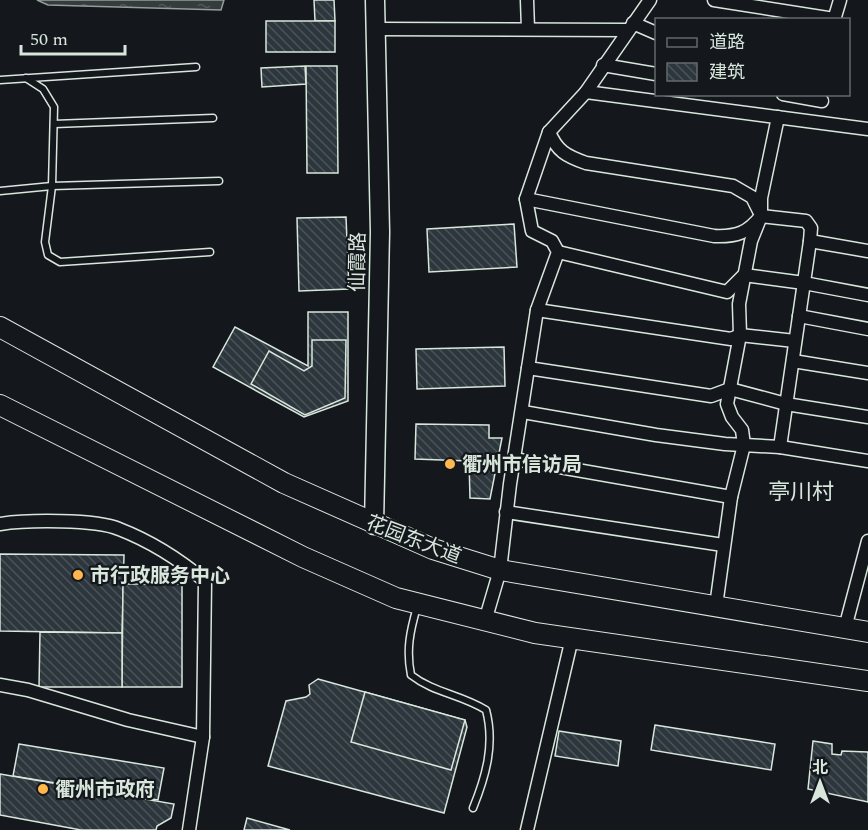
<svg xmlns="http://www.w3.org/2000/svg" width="868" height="830" font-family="Spectral,'Noto Sans SC',serif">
  <defs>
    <pattern id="water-ripples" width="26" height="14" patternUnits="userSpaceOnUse" patternTransform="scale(1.5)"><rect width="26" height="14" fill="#363b3e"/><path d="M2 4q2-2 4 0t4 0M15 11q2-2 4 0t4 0" fill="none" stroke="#525759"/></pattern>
    <pattern id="building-back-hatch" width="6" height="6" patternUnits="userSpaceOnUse" patternTransform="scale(1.5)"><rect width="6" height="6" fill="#2c363c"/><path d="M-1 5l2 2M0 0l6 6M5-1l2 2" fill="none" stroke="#4a5358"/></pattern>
  </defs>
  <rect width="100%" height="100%" fill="#14181c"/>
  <polygon fill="url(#water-ripples)" stroke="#939e99" stroke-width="1.5" points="37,0 224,0 221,10 48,5"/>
  <g fill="url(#building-back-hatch)" stroke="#d8e6dc" stroke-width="1.5">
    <polygon points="314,0 334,0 335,21 315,21"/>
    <rect x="266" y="21" width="69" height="31"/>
    <polygon points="305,66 306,84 262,87 261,68"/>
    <polygon points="306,66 337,66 338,173 307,173"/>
    <polygon points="346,217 349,289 299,291 297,218"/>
    <polygon points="514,224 517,267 429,272 427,229"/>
    <polygon points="308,312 348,312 348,401 304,417 213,367 235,327 308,366"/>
    <polygon points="312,340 346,340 345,398 305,415 251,384 269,351 304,371 312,366"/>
    <polygon points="504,347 505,386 417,389 416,349"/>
    <polygon points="416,424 489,425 489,438 502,438 490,499 470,498 469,461 415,459"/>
    <polygon points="0,554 124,555 122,633 0,631"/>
    <polygon points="123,584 182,584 182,687 122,687"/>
    <polygon points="40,632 122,633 122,687 39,687"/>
    <polygon points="318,679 465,720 467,727 444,813 268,766 286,701 306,697 310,694 309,685"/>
    <polygon points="365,692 465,720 451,770 351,742"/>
    <polygon points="655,725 775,744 771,770 651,750"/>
    <polygon points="559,731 621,741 618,766 555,756"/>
    <polygon points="813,741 832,744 832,754 841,755 842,751 868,752 868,802 808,789"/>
    <polygon points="19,744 164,768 158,800 13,776"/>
    <polygon points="0,774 174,804 171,818 157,826 156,830 81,830 0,815"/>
    <polygon points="247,818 290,830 244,830"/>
  </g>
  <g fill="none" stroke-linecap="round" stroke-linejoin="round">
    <g stroke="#d8e6dc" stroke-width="9">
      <g id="lane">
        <polyline points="26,78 43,89 54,107 52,186 45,242 48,255 60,262 210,252"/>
        <polyline points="0,80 196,67"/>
        <polyline points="54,124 213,118"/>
        <polyline points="0,191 52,186 219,181"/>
        <path d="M417 607C410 631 406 650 411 675 434 693 460 694 486 710 495 744 486 776 473 808"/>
      </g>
    </g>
    <g stroke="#d8e6dc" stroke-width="15">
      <g id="street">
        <polyline points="527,0 528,29"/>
        <polyline points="714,0 834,19"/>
        <polyline points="834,20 840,0"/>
        <polyline points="633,23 656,33"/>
        <polyline points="376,29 627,30"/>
        <polyline points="603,65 656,74"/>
        <polyline points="586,92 868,129"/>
        <polyline points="783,94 822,101"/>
        <path d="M549 132C557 151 566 156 586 163L733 186 752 197 759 211"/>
        <path d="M526 199 714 236C736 237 748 233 761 216L806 221 811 228 810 241 780 447"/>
        <polyline points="810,241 868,251"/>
        <polyline points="558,252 727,292 744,275 804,283 868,295"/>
        <polyline points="537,310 731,339 740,335 795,341"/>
        <polyline points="799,316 868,329"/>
        <polyline points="793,361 868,373"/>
        <polyline points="528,368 711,396 730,389 786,404 868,417"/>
        <polyline points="523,412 656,435 725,444 780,447 868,461"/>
        <polyline points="514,459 731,497"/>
        <polyline points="506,512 723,545"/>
        <path d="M0 524C26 520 96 519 119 529 150 541 180 560 205 581L203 737 189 830"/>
        <polyline points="716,606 731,497 744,445 742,430 732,417 727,404 740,335 739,304 751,241 761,216 761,198 778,117"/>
        <polyline points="485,621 500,570 510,484 537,310 558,252 552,241 532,231 526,199 549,132 586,92 650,0"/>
        <polyline points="845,628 868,541"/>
        <polyline points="0,685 28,690 128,720 203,737"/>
        <polyline points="527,830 572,638"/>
      </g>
    </g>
    <g stroke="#d8e6dc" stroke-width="21">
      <polyline id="secondary" points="374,525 380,232 375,0"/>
    </g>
    <g stroke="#d8e6dc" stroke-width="22">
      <g id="primary">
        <polyline points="0,327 284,483 433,549 500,570 868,632"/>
        <polyline points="0,405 303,557 396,598 535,633 868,681"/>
      </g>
    </g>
    <use href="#lane" stroke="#14181c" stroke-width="6"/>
    <use href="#street" stroke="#14181c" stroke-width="12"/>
    <use href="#secondary" stroke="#14181c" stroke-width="18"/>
    <use href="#primary" stroke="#14181c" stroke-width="20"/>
  </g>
  <g fill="#ffb74d" stroke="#14181c" stroke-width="2">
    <circle cx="450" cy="464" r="6"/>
    <circle cx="78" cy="575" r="6"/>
    <circle cx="43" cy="789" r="6"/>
  </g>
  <g text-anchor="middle" stroke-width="4.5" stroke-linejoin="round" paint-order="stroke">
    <g font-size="20" fill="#d8e6dc" stroke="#14181c">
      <text transform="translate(357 262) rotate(-89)" y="7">仙霞路</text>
      <text transform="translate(414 539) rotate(21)" y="7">花园东大道</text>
    </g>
    <g font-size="20" font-weight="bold" fill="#d8e6dc" stroke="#14181c" text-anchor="start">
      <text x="462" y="471">衢州市信访局</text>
      <text x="90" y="582">市行政服务中心</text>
      <text x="55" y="796">衢州市政府</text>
    </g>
    <g font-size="22" fill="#d8e6dc" stroke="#14181c">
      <text x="801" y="499">亭川村</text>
    </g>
  </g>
  <rect x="655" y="18" width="195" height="78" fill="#14181c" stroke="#626a69" stroke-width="1.5"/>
  <rect x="667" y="38" width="30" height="9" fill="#14181c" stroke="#626a69" stroke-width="1.5"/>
  <text x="709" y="48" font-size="18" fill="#d8e6dc">道路</text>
  <rect x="667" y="63" width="30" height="18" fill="url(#building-back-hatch)" stroke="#626a69" stroke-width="1.5"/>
  <text x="709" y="78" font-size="18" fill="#d8e6dc">建筑</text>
  <g transform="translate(820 782)" stroke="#14181c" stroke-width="4.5" paint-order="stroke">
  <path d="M0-4.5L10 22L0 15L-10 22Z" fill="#d8e6dc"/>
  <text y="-9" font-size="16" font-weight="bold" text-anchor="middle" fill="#d8e6dc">北</text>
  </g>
  <path d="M21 45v9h104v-9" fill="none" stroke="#d8e6dc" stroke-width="3"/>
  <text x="30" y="45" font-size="18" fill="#d8e6dc" stroke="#14181c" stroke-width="4.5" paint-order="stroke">50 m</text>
</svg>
